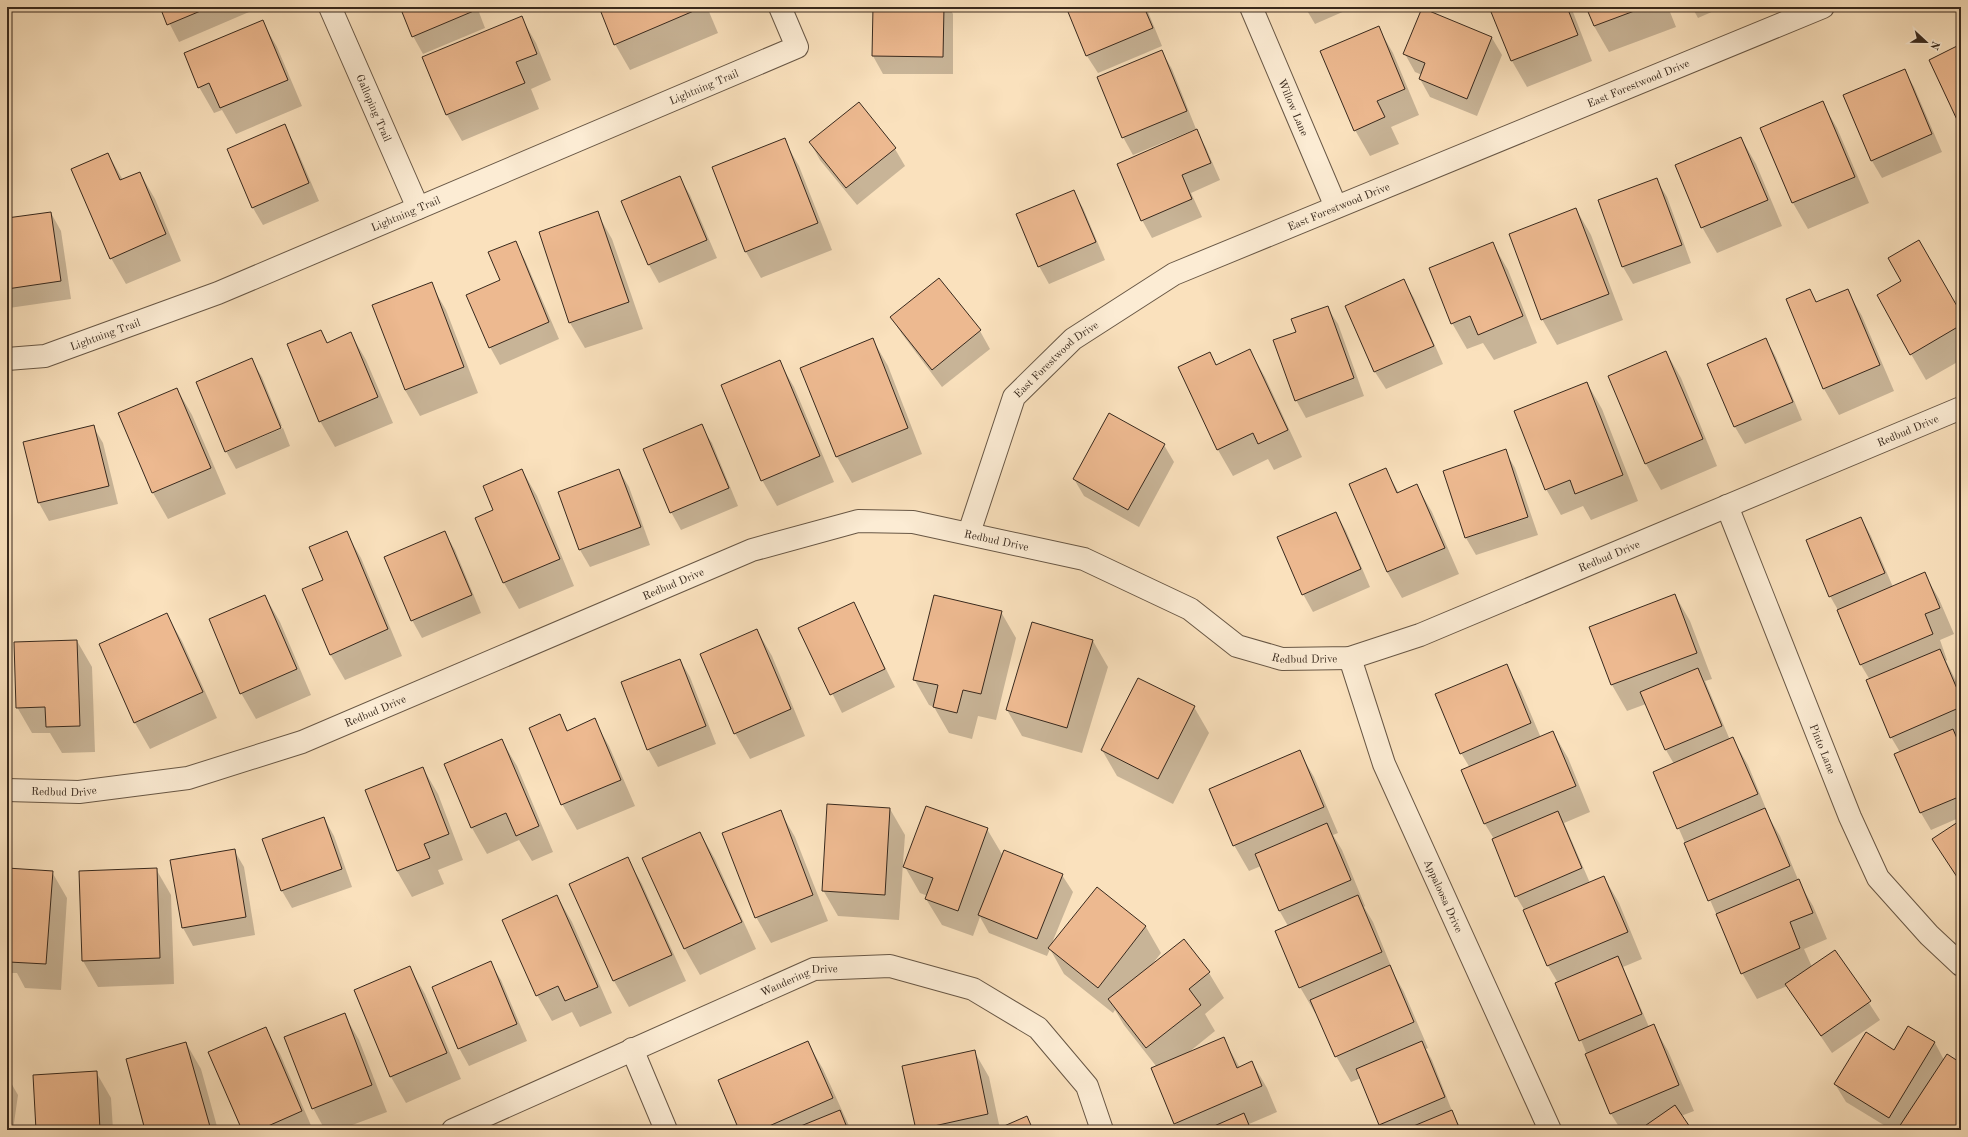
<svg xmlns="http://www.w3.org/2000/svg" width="1968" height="1137" font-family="'Old Standard TT',serif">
  <rect width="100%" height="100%" fill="#fae1bd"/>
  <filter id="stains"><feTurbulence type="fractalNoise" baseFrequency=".005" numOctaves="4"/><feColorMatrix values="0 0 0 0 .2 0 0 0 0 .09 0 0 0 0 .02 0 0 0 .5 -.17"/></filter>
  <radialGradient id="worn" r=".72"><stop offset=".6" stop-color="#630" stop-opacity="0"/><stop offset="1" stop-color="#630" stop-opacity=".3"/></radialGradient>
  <g fill="#0003">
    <polygon points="161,7 246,7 249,12 179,42"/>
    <polygon points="401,7 477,7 485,28 423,54 413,36"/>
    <polygon points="600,7 707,7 718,33 630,70 615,44"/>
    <polygon points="874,7 949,7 953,14 953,74 883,74 873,56"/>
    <polygon points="1067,7 1146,7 1162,46 1098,73 1087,56"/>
    <polygon points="1305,7 1354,7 1315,24"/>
    <polygon points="1491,7 1571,7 1592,61 1527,87 1512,61"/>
    <polygon points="1587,7 1668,7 1676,27 1609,52 1594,26"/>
    <polygon points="1692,7 1723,7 1698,18"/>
    <polygon points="521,17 536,43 551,80 531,89 539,109 462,141 447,115 423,58"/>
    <polygon points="262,21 277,47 302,106 236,134 222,110 214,113 199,87"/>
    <polygon points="1378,27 1393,53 1419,115 1391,127 1399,144 1370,156 1355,130"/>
    <polygon points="1492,38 1502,55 1477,116 1430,97 1420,79 1422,75 1415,72 1405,54"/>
    <polygon points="1162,52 1172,69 1196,129 1133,155 1123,137"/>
    <polygon points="1904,70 1914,87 1942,152 1882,178 1872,161 1844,96"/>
    <polygon points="1822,102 1837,128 1869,203 1808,229 1793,203 1761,129"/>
    <polygon points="284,125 294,143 319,201 263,225 253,208 228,149"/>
    <polygon points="1196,130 1206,148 1220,180 1191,193 1202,217 1152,238 1142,220"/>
    <polygon points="1741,138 1756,164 1782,226 1717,253 1702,227"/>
    <polygon points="784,140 799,166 832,250 761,278 746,252 713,168"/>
    <polygon points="810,142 895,149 905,166 857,205 820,160"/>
    <polygon points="108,154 123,180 140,173 155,199 181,261 126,284 111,258"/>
    <polygon points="679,177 690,195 717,258 659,283 649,265 622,202"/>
    <polygon points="1656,179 1667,197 1691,263 1633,284 1623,267 1599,201"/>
    <polygon points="1073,191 1083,208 1105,260 1049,284 1039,266"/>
    <polygon points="1576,209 1591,235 1623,320 1557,345 1542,319"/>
    <polygon points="51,213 61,231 71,299 9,308 7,304 7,219"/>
    <polygon points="597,213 612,239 643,329 585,348 570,323"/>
    <polygon points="515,242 525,260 559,339 500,365 490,347 501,281"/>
    <polygon points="1493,244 1508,270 1537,343 1494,360 1483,343 1467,349 1452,323"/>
    <polygon points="939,279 980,331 990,349 942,387 902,334 891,317"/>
    <polygon points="1404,281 1414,298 1443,364 1386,389 1375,372 1347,306"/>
    <polygon points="1903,281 1961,315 1961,360 1926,380 1911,354"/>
    <polygon points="431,284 446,310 478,393 420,416 405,390"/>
    <polygon points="1809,290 1817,303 1847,290 1862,316 1894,391 1839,415 1824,389 1787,300"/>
    <polygon points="1327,307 1338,324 1364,396 1306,418 1296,400 1297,332"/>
    <polygon points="320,331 328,344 351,334 366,360 393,423 335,447 320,421 288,345"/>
    <polygon points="1766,339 1776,357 1802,420 1745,444 1735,427"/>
    <polygon points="873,340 888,366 922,454 852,483 837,457"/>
    <polygon points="1250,351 1265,377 1302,457 1274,470 1268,459 1233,476 1218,450 1180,367 1209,353 1217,366"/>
    <polygon points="1666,352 1681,378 1717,466 1661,490 1646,464 1609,376"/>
    <polygon points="251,359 262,377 282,426 226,450 226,452 283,428 290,446 236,469 226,451"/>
    <polygon points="779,361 794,387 834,482 777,506 762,480"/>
    <polygon points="1587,383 1602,409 1638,501 1591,520 1583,506 1561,515 1546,489"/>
    <polygon points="177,389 192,415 226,494 168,519 153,493 119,414"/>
    <polygon points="93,426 103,443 118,504 49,521 39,503 24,443"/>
    <polygon points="701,426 712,443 738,506 681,530 671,512"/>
    <polygon points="1164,445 1174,462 1139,527 1084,496 1074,479"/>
    <polygon points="1505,451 1515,468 1538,535 1476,555 1466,538"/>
    <polygon points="1385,469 1399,493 1417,486 1432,512 1459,574 1402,598 1387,572 1350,484"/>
    <polygon points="522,470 537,496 574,586 519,609 504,583 476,518 495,510"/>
    <polygon points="619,470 629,487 650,545 590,567 580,550 559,492"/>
    <polygon points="1336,513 1346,531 1370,587 1313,612 1303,594"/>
    <polygon points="1861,518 1871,536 1893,587 1924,573 1939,599 1954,634 1940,640 1947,660 1946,661 1961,691 1961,740 1959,740 1961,744 1961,817 1931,830 1921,813 1900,752 1891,737 1870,680 1861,665 1838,610 1830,596"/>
    <polygon points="346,532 361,558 402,656 345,680 330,654 324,580"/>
    <polygon points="445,533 455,550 481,613 422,638 412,620"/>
    <polygon points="1675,595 1690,621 1712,679 1705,681 1730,740 1733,739 1748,765 1771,821 1780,836 1799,882 1813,906 1827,939 1804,949 1812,967 1835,951 1880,1020 1832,1053 1787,986 1757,999 1742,973 1654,772 1674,764 1666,750 1646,704 1627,711 1612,685 1590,627"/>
    <polygon points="265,596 280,622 311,695 256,719 241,693"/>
    <polygon points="853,603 895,687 842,713 800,629"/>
    <polygon points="1001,612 1016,638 996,720 978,716 972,739 949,733 934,707 929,705 914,679"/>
    <polygon points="167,615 182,641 217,718 150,749 135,723 100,645"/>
    <polygon points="757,630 772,656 805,736 750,759 735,733"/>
    <polygon points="77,641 92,667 95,752 62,753 50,733 32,733 17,707"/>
    <polygon points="1093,641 1108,667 1082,753 1022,736 1007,710"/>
    <polygon points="680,660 690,677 716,744 658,767 648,749"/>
    <polygon points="1506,665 1521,691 1541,738 1553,732 1568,758 1590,812 1564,823 1590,883 1604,877 1619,903 1642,959 1623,967 1649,1027 1653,1025 1668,1051 1694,1111 1681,1116 1691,1130 1621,1130 1611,1114 1558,983 1548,966 1525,911 1516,896 1494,839 1485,824 1463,771 1470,768 1461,753"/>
    <polygon points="1194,707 1209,733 1173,804 1117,776 1102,750"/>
    <polygon points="560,716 568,731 594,720 609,746 635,806 577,830 562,804"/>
    <polygon points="502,741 517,766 553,852 532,861 519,840 487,854 472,828 445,764"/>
    <polygon points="1299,751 1314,777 1338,833 1333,835 1342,850 1365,906 1364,907 1373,922 1395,976 1404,992 1428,1048 1426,1049 1432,1060 1454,1116 1462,1130 1383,1130 1361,1078 1351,1082 1336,1056 1317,1012 1315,1013 1300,987 1288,926 1279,910 1261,866 1249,871 1234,845"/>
    <polygon points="423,768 438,794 463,860 438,870 444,884 412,897 397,871 366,791"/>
    <polygon points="890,809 905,835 899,920 838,916 823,890"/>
    <polygon points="780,811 795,837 828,921 771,943 756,917"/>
    <polygon points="324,818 334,836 352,887 292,908 282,891 263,840"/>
    <polygon points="987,829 1003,856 1062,875 1073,892 1052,943 1097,888 1146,927 1161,953 1151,966 1209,973 1224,998 1205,1014 1215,1031 1189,1052 1223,1038 1240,1068 1252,1062 1267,1088 1277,1112 1249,1124 1252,1130 1179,1130 1152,1068 1156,1066 1124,1025 1115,1010 1113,1013 1064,974 1050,949 1047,956 989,933 980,917 973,936 942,925 926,899 928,896 920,893 905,867"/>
    <polygon points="700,833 715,859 756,949 700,975 685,949 644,859"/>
    <polygon points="234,850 244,867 255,935 193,946 183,928 171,861"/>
    <polygon points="627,858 642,884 686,981 629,1007 614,981"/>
    <polygon points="7,869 52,872 67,898 61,990 25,988 17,973 7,973"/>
    <polygon points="156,869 171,895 174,984 98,987 83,961"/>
    <polygon points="557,896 572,922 612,1013 580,1027 572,1012 552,1021 537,995"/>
    <polygon points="490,962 501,980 527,1041 469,1066 459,1048"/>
    <polygon points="410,968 425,994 461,1079 406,1103 391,1077 355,991"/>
    <polygon points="344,1014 359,1040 387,1112 339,1130 325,1130 313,1108"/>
    <polygon points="1909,1027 1935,1043 1944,1060 1961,1065 1961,1130 1892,1130 1846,1102 1835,1084 1894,1051"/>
    <polygon points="265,1028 280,1054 313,1130 243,1130"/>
    <polygon points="186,1043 201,1069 218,1130 147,1130"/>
    <polygon points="808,1043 823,1069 851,1130 740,1130"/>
    <polygon points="974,1051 989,1077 1000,1129 1026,1117 1034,1130 917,1130 904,1067"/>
    <polygon points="96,1072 111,1098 113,1130 37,1130"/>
    <polygon points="7,1076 18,1095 13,1130 7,1130"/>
  </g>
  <g fill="#edb990" stroke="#38291d">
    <polygon points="160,7 210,7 167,25"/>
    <polygon points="400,7 475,7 476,10 412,37"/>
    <polygon points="599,7 703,7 614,45"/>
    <polygon points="873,7 944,7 943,57 872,56"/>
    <polygon points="1066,7 1144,7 1153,28 1086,56"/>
    <polygon points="1489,7 1567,7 1578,35 1511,61"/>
    <polygon points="1586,7 1645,7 1594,26"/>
    <polygon points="1422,8 1492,37 1467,99 1419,79 1425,63 1403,54"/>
    <polygon points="522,16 537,54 516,62 525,83 446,115 422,57"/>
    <polygon points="263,20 288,80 220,108 209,83 198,88 184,53"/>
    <polygon points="1379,26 1405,89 1377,101 1385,117 1354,131 1320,51"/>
    <polygon points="1961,44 1961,123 1959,124 1929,60"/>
    <polygon points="1162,50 1187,111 1122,138 1097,77"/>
    <polygon points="1905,69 1932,134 1871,161 1843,95"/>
    <polygon points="1823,101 1855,177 1792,203 1760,128"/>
    <polygon points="859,102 896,148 846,188 809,142"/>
    <polygon points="285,124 309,183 252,208 227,149"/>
    <polygon points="1197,129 1211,163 1182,175 1192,199 1141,221 1117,164"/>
    <polygon points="1741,137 1768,200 1701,228 1675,165"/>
    <polygon points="785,138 818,223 745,252 712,167"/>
    <polygon points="108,153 120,180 140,172 166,234 110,259 71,169"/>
    <polygon points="680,176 707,240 648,265 621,201"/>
    <polygon points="1657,178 1682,245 1622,267 1598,200"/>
    <polygon points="1074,190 1096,242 1038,267 1016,214"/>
    <polygon points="1576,208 1609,294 1541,320 1509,234"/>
    <polygon points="598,211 629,302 569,323 539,232"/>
    <polygon points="51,212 61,281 7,289 7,218"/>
    <polygon points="1919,240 1961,313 1961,325 1910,355 1877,295 1901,281 1888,258"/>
    <polygon points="516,241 549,322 489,348 466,295 500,280 488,252"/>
    <polygon points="1493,242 1523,316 1478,335 1470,316 1451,324 1429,268"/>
    <polygon points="939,278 981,330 932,370 890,317"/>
    <polygon points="1404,279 1434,346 1374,372 1345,306"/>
    <polygon points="432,282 464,367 405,390 372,305"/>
    <polygon points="1810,289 1816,302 1848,289 1880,365 1823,389 1786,299"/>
    <polygon points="1328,306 1354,378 1295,401 1273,340 1296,332 1291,319"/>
    <polygon points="321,330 327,343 351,332 378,397 319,422 287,344"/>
    <polygon points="873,338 908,428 836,457 800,368"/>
    <polygon points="1766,338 1793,402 1734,427 1707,364"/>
    <polygon points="1250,349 1288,430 1258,444 1253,433 1217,450 1178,367 1210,352 1216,365"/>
    <polygon points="1666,351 1703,439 1645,464 1608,376"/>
    <polygon points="252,358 281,428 225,452 196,382"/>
    <polygon points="780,360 820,456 761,481 721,385"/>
    <polygon points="1587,382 1623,475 1575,494 1570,480 1545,490 1514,411"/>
    <polygon points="177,388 211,468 152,493 118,413"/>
    <polygon points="1109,413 1165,444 1128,510 1073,479"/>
    <polygon points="702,424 729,488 670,513 643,449"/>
    <polygon points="94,425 109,486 38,503 23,442"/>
    <polygon points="1506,449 1528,517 1465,538 1443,471"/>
    <polygon points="1386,468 1397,493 1417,484 1445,548 1387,572 1349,484"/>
    <polygon points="522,469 560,559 503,583 475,518 493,510 483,486"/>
    <polygon points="619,469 641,527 579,550 558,492"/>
    <polygon points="1336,512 1361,569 1302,595 1277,537"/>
    <polygon points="1861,517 1885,573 1829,597 1806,540"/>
    <polygon points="347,531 388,629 330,655 302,589 323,580 309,547"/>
    <polygon points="445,531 472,595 411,621 384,557"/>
    <polygon points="1925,572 1940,608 1925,614 1933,634 1860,665 1837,610"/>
    <polygon points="1675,594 1697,653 1611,685 1589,627"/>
    <polygon points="265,595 297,669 240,694 209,619"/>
    <polygon points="934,595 1002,611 981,694 963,690 957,713 933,707 938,685 913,680"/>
    <polygon points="854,602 885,669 830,695 798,628"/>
    <polygon points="167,613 203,692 134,723 99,644"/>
    <polygon points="1032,622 1093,640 1067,728 1006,710"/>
    <polygon points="757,629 791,709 734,734 700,654"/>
    <polygon points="77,640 80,726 46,727 45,707 16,708 14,642"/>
    <polygon points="1940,649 1961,698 1961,707 1890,738 1866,680"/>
    <polygon points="680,659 706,726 647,750 621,682"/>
    <polygon points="1507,664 1531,723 1460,754 1435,694"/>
    <polygon points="1698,668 1722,726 1665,750 1640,692"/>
    <polygon points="1138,678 1195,706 1158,779 1101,750"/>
    <polygon points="560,714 567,731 595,718 621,780 561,805 529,728"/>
    <polygon points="1953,729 1961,748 1961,796 1920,813 1894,754"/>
    <polygon points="1553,731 1576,786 1484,824 1461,770"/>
    <polygon points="1733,737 1758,794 1677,829 1653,772"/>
    <polygon points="502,739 539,826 516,836 506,813 471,828 444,764"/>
    <polygon points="1300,750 1324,807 1233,846 1209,789"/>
    <polygon points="423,767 449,834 424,844 430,858 397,871 365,790"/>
    <polygon points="827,804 890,808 885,895 822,891"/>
    <polygon points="926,806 988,828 958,911 925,899 933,878 903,867"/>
    <polygon points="1765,808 1790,866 1708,901 1684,843"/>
    <polygon points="781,810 813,895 755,918 722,833"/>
    <polygon points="1558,811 1582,868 1515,897 1492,839"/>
    <polygon points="324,817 342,869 281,891 262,839"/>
    <polygon points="1961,820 1961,883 1932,839"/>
    <polygon points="1327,823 1351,880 1279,911 1255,854"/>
    <polygon points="700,832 742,922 684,949 642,858"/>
    <polygon points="235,849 246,917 182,928 170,860"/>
    <polygon points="1004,850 1063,874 1037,939 978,915"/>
    <polygon points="628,857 672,955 613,981 569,884"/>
    <polygon points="7,868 53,871 46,964 9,962 10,948 7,948"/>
    <polygon points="157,868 160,958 82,961 79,871"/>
    <polygon points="1604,876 1628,932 1547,966 1523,910"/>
    <polygon points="1799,879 1813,913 1790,922 1800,948 1741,974 1716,914"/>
    <polygon points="1097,887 1146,926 1098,988 1048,948"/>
    <polygon points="557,895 598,987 565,1001 558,986 536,996 502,920"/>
    <polygon points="1358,895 1382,952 1299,988 1275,931"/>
    <polygon points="1184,939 1210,972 1189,989 1201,1005 1146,1048 1108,999"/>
    <polygon points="1835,950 1871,1001 1821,1036 1785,984"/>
    <polygon points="1618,956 1642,1014 1579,1041 1555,983"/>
    <polygon points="491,961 517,1024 458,1049 432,987"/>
    <polygon points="1390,965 1414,1022 1335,1057 1310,1000"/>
    <polygon points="410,966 447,1053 390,1077 354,990"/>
    <polygon points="345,1013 372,1085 312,1109 284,1037"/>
    <polygon points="1654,1024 1679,1085 1610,1114 1585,1054"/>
    <polygon points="1908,1026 1935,1042 1889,1118 1834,1084 1866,1032 1894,1050"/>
    <polygon points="266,1027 302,1111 259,1130 242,1130 208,1052"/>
    <polygon points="1224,1037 1237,1068 1252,1061 1262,1086 1174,1124 1151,1068"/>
    <polygon points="808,1041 833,1098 760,1130 739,1130 718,1080"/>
    <polygon points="1422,1041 1445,1097 1379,1125 1356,1069"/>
    <polygon points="186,1042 211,1130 145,1130 126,1059"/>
    <polygon points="975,1050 988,1114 916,1130 902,1066"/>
    <polygon points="1947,1054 1961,1063 1961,1130 1897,1130"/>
    <polygon points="97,1071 100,1130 36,1130 33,1075"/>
    <polygon points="1675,1105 1692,1130 1639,1130"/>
    <polygon points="840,1110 848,1130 791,1130"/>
    <polygon points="1452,1110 1460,1130 1404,1130"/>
    <polygon points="1244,1113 1251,1130 1205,1130"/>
    <polygon points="1027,1116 1033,1130 995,1130"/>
  </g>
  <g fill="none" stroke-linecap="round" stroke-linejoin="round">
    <g stroke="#685745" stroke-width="24">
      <g id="minor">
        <path id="s1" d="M330 7 418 208"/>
        <path id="s2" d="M1251 7 1336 207"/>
        <path id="s3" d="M7 359 45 356 218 293 797 47 780 7"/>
        <path id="s4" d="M1727 506 1850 817 1878 878 1929 935 1961 965"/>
        <path id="s5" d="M969 533 1014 397 1073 339 1174 274 1823 7"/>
        <path id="s6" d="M1350 658 1384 764 1550 1130"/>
        <path id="s7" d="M7 790 79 792 188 778 302 742 752 550 858 521 913 522 1084 559 1190 609 1237 646 1282 659 1350 658 1420 635 1961 408"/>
        <polyline points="632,1049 666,1130"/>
        <path id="s8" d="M453 1130 814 969 890 966 973 989 1038 1028 1087 1086 1102 1130"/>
      </g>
    </g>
    <use href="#minor" stroke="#fcecd4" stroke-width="22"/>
  </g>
  <g text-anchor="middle" stroke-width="3.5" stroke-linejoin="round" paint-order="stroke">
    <g font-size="11" fill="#38291d" stroke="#fcecd4">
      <text dy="4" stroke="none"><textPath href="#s5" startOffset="848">East Forestwood Drive</textPath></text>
      <text dy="4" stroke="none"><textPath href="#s3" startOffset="750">Lightning Trail</textPath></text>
      <text dy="4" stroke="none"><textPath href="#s2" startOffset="109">Willow Lane</textPath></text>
      <text dy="4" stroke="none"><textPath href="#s1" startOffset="110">Galloping Trail</textPath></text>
      <text dy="4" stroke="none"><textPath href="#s5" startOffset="524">East Forestwood Drive</textPath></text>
      <text dy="4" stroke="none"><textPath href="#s3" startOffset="426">Lightning Trail</textPath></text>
      <text dy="4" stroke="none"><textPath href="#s3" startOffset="102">Lightning Trail</textPath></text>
      <text dy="4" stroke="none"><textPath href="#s5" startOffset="200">East Forestwood Drive</textPath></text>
      <text dy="4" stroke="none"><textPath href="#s7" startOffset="2025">Redbud Drive</textPath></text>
      <text dy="4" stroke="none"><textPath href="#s7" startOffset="1041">Redbud Drive</textPath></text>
      <text dy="4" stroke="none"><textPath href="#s7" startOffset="1701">Redbud Drive</textPath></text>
      <text dy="4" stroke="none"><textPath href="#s7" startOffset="705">Redbud Drive</textPath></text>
      <text dy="4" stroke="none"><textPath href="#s7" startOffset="1377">Redbud Drive</textPath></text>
      <text dy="4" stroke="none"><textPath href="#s7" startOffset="381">Redbud Drive</textPath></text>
      <text dy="4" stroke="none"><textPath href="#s4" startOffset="261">Pinto Lane</textPath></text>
      <text dy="4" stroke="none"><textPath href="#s7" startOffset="57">Redbud Drive</textPath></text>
      <text dy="4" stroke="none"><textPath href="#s6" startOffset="256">Appaloosa Drive</textPath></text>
      <text dy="4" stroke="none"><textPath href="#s8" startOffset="378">Wandering Drive</textPath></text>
    </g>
  </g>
  <rect width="1968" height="1137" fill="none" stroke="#fae1bd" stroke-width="24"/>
  <rect x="8" y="8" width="1952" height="1121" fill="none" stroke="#38291d" stroke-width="2"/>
  <rect x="12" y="12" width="1944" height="1113" fill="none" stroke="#38291d"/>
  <g transform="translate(1926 42) rotate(112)" stroke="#fcecd4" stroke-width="3" paint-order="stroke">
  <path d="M0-3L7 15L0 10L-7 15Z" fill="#38291d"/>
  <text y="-6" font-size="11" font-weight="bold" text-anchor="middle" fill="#38291d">N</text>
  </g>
  <rect width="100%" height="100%" filter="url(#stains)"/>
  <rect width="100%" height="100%" fill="url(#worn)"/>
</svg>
